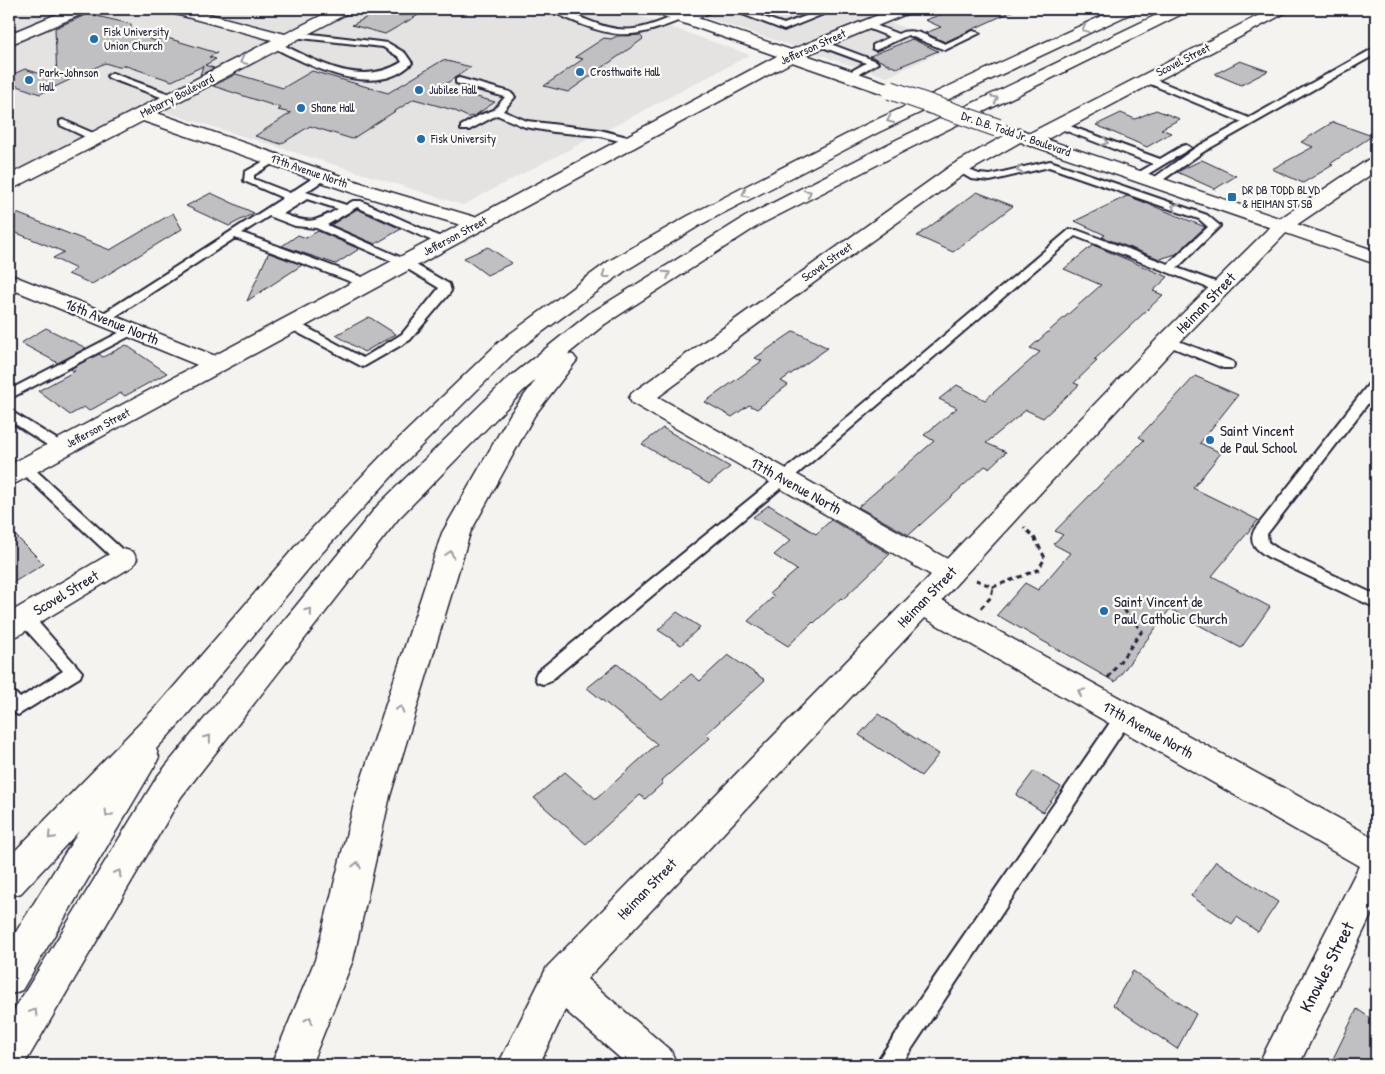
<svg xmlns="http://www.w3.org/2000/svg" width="1385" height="1074" font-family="'Patrick Hand',sans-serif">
  <rect width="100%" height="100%" fill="#f4f3ef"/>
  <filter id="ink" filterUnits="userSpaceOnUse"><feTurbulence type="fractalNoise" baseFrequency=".02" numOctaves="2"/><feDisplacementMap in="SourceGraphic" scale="10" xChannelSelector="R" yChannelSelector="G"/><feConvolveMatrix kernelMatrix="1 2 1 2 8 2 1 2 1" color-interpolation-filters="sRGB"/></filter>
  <g filter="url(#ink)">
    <g fill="#e4e3e2">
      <polygon points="9,9 620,9 750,55 463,205 143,105 9,174"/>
      <polygon points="726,9 881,9 867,14 954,46 887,77 704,17"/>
    </g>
    <g fill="#c0bfc2" stroke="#22223b">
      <polygon points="383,9 429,9 385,34 352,25"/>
      <polygon points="957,9 1017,9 945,42 925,33 941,27 925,20"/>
      <polygon points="88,14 131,24 131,33 156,41 164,37 217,53 209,57 216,59 205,65 214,68 200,75 203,66 172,81 123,65 118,67 105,63 40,94 9,83 9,76 25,69 57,79 55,28"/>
      <polygon points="640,35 643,39 568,92 544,86 583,59 575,57 604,38 611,39 617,36"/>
      <polygon points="912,39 938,51 896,68 870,56"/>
      <polygon points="443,60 471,67 441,87 495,102 474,116 468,117 453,110 414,99 352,139 310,126 281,144 255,136 291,113 278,110 281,108 213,86 236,74 283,88 312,71 388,93"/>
      <polygon points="1240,61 1268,71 1241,85 1215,74"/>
      <polygon points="1156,110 1180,119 1161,129 1171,133 1147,147 1096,125 1121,113 1135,119"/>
      <polygon points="1333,122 1372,136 1330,164 1333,165 1303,183 1272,169 1313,147 1301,142"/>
      <polygon points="1202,160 1236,176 1215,189 1177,172"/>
      <polygon points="977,192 1013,206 953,252 917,236"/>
      <polygon points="211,193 254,213 229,226 186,206"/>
      <polygon points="1127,196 1131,197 1205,227 1176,254 1160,259 1102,237 1105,235 1075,221"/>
      <polygon points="357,209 381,220 401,229 375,244 331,225"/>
      <polygon points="9,210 110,250 173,213 182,229 92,284 68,274 76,269 53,258 64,252 9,230"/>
      <polygon points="318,231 359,249 336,264 282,246 298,235 306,238"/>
      <polygon points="1093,245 1168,277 1153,291 1163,295 1094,360 1097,361 1074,383 1079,385 1043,418 1026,410 986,443 1006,452 989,468 985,466 909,535 858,507 934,441 924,435 957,408 939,399 957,385 985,400 1040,352 1030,348 1101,285 1064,269"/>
      <polygon points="488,247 512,263 487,275 464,258"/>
      <polygon points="269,253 302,265 247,301 268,254"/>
      <polygon points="369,317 396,334 364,352 336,335"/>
      <polygon points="46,328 86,348 58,363 21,343"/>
      <polygon points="794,331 828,348 781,381 788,385 757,409 749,405 732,417 705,402 762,361 755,358"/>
      <polygon points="126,345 167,373 125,396 121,393 89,411 84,407 70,415 38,391 75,371 70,369 99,354 103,357"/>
      <polygon points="1195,376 1238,395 1200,443 1221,453 1193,488 1258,520 1212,576 1270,607 1241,648 1170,609 1115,682 997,615 1025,583 1038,590 1070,553 1053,544 1063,535 1055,531 1144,440 1139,437"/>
      <polygon points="663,428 730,467 709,484 642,444"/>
      <polygon points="769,505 816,534 831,520 890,554 843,599 841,598 814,623 813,622 788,646 748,621 774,596 770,593 797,570 774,555 791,540 753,517"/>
      <polygon points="9,529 44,564 9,585"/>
      <polygon points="677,612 700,627 681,645 658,630"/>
      <polygon points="728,655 765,680 706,734 710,738 661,781 663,783 645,799 640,795 586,844 534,798 565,772 596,799 657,744 587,688 617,664 662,700 691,674 700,681"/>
      <polygon points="878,714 939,754 921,776 859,735"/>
      <polygon points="1034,771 1061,787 1043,812 1016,795"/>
      <polygon points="1216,861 1278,902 1258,932 1237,917 1232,924 1191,896"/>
      <polygon points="1133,971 1196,1014 1177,1049 1113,1005"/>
      <polygon points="1357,1009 1376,1022 1376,1065 1330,1065"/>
    </g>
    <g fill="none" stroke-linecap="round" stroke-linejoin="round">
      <g stroke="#22223b" stroke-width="4">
        <g id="service">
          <path d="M550 9C563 8 574 15 587 20 625 36 640 30 677 15H683L684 17 706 9H717L690 21H684L683 19C640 36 622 41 578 23 569 19 557 15 550 9Z"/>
          <polygon points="729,9 740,9 784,24 825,9 836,9 784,30"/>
          <path d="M865 21 898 34C913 26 930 38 945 44L973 31 980 33 945 50 908 35 876 50 873 49V45L890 37 862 26 861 24Z"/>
          <path d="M295 32 388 43 405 53 412 63C381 95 328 74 295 58 287 54 278 51 272 45L276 42 279 43C319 62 360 88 402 62L399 57 383 47 292 37 291 35Z"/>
          <polygon points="820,40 876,61 878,63 852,78 846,78 846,74 866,63 817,45 816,43"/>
          <polygon points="1376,47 1376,54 1203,152 1157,184 1153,185 1148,182 1195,148 1242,122 1143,81 1143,77 1149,77 1249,118"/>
          <polygon points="112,73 175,96 177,98 175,100 169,100 109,78 107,76"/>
          <polygon points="459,78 510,92 515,97 503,111 527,121 600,130 635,139 636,141 631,144 600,136 554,132 525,127 497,115 469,130 461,130 461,126 480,115 494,110 505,97 456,83 456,79"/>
          <polygon points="63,120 100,136 101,138 100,140 92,140 60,125 60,121"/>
          <polygon points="1059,122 1160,159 1182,146 1186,145 1191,148 1138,180 1134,179 1133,177 1134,175 1153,164 1056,127 1054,125"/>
          <path d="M273 156 278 159 277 161 254 175V179L290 193 319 174H327L328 176 327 178 306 192 346 205 353 201H361L447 240 449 242 447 244H439L357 207 327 225 409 261 449 284 451 291 449 294 410 340 363 367 287 327 285 324 287 321H295L363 358 402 334 439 288 401 265 316 228 295 226 269 216 242 233 370 280 372 283 370 286H362L235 238 107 322H99L97 319 99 316 283 198 244 181 245 172ZM307 199 338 209C313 223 310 224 283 214Z"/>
          <polygon points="1050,161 1207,215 1220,226 1177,268 1224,285 1226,288 1224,291 1216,291 1075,236 788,482 549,682 543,684 537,682 535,677 537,672 778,476 1069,230 1077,230 1168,264 1208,227 1199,219 1049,167 990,181 971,179 954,169 959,166 979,174 990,175"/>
          <polygon points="21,281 27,285 9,296 9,287"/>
          <polygon points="132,326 136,327 138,330 136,333 9,399 9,390"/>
          <polygon points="1168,337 1233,362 1234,365 1233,368 1223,368 1164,344 1162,341 1164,338"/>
          <path d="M1376 380V393L1267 534 1268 542 1278 549 1376 595V608L1268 557C1257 550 1247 543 1255 529L1371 381Z"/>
          <polygon points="9,410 66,445 68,448 66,451 56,451 9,420"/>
          <polygon points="24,462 29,464 128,555 131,559 128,563 123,565 118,563 19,470 17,467 19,464"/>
          <polygon points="25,612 31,614 82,672 80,677 18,715 9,709 9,691 15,693 20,698 63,671 19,622 17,618 19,614"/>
          <polygon points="1124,709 1130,711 1133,716 1130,721 901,1065 877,1065 880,1057 1118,711"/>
        </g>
      </g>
      <g stroke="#22223b" stroke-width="3">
        <g id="minor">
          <polygon points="69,9 90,9 87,12 9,45 9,34"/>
          <polygon points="165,9 190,9 285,34 334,9 353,9 350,12 157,113 370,186 485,220 488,224 485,228 478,230 356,194 143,121 16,187 9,189 9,175 272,40 168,12"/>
          <polygon points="1271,9 1290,9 1287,12 1038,144 1031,146 1024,144 1022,141 966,173 827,273 658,397 960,566 964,573 960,580 942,600 1376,839 1376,905 1299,1065 1258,1065 1359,866 925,618 587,979 671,1051 677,1065 628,1065 565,1010 539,1065 498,1065 547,967 931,575 632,403 629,398 632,393 952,165 1013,131 1019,129 1025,131 1028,134"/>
          <polygon points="9,274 223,359 227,364 223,369 215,371 207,369 9,288"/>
          <polygon points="123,549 133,552 137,559 133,566 19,635 9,638 9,613 113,552"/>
        </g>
      </g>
      <g stroke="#22223b" stroke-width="3">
        <polygon id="tertiary" points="1376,157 1376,171 1289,230 1176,346 960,580 950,583 940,580 936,573 940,566 1160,336 1275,222 1369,159"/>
      </g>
      <g stroke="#22223b" stroke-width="3">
        <g id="secondary">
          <polygon points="649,9 671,9 791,50 893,9 914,9 911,12 806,55 896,86 899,90 896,94 890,95 884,94 792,62 18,482 9,485 9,465 777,56 652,12"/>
          <polygon points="998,123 1376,251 1376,264 992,132 989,128 992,124"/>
        </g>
      </g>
      <g stroke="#22223b" stroke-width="3">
        <g id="motorway">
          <polygon points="1117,9 1137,9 1134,12 879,132 702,224 625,271 515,352 405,462 320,555 181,722 156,749 159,757 154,767 22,990 9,995 9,943 79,831 21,893 9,897 9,857 159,704 300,541 387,450 499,342 609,261 688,216 867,124"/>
          <polygon points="1169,9 1189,9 1186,12 912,147 759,225 605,324 568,354 573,355 577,360 534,416 470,533 390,796 353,960 311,1065 271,1065 315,960 356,796 442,533 511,413 536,380 523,391 398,519 181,797 24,1065 9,1065 9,1018 157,777 378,505 505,381 589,314 745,217 898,139"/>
        </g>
      </g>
      <g stroke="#22223b" stroke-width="3" stroke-dasharray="5 4" stroke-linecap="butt">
        <polyline points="976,580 993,587 1038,570 1045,558 1034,537 1024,527"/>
        <polyline points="981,608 991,597 993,587"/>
        <polyline points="1108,678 1142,631 1118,603"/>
      </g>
      <use href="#service" fill="#fdfcf7" fill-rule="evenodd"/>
      <use href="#minor" fill="#fdfcf7" fill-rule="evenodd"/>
      <use href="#tertiary" fill="#fdfcf7" fill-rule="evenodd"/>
      <use href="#secondary" fill="#fdfcf7" fill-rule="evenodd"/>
      <use href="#motorway" fill="#fdfcf7" fill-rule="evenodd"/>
      <g stroke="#22223b" stroke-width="20" stroke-linecap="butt">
        <polyline id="secondary-bridge" points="890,90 998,128"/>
      </g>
      <use href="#secondary-bridge" stroke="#fdfcf7" stroke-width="18"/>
    </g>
    <defs><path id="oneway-chevron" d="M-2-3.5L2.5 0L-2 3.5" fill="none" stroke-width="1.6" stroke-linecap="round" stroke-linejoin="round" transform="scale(1.25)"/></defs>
    <g stroke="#9a9aa2">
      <use href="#oneway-chevron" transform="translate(1085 29) rotate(155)"/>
      <use href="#oneway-chevron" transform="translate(243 61) rotate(153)"/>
      <use href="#oneway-chevron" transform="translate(995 99) rotate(-26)"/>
      <use href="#oneway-chevron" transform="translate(890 120) rotate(155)"/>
      <use href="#oneway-chevron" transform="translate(1105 142) rotate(20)"/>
      <use href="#oneway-chevron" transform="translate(1020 170) rotate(163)"/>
      <use href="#oneway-chevron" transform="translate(808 193) rotate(-27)"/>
      <use href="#oneway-chevron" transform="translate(745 194) rotate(153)"/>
      <use href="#oneway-chevron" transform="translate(1175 207) rotate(-160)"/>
      <use href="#oneway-chevron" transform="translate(667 274) rotate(-33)"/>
      <use href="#oneway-chevron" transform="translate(605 275) rotate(144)"/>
      <use href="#oneway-chevron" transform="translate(450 554) rotate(-72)"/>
      <use href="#oneway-chevron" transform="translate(309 611) rotate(-51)"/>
      <use href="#oneway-chevron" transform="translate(1081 692) rotate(-151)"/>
      <use href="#oneway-chevron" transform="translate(400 709) rotate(-72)"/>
      <use href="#oneway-chevron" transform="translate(208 738) rotate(-51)"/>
      <use href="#oneway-chevron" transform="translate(108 814) rotate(121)"/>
      <use href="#oneway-chevron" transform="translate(51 836) rotate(134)"/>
      <use href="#oneway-chevron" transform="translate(357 865) rotate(-77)"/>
      <use href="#oneway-chevron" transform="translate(118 873) rotate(-59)"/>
      <use href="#oneway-chevron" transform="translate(34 1012) rotate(-59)"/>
      <use href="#oneway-chevron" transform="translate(309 1020) rotate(-67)"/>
    </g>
  </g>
  <g fill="#1f6fb2" stroke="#fdfcf7" stroke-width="2">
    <circle cx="94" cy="39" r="5"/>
    <circle cx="580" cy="72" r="5"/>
    <circle cx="29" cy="80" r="5"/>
    <circle cx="419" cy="90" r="5"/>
    <circle cx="301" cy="108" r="5"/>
    <circle cx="421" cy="139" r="5"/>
    <rect x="1227" y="192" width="10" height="10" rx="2.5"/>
    <circle cx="1210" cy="440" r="5"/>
    <circle cx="1104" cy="611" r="5"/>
  </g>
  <g text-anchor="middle" stroke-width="4.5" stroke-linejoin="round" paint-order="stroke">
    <g font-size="12" fill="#22223b" stroke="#fdfcf7" text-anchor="start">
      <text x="104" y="36">Fisk University<tspan x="104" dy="14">Union Church</tspan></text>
      <text x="590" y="76">Crosthwaite Hall</text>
      <text x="39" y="77">Park-Johnson<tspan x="39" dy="14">Hall</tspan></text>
      <text x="429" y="94">Jubilee Hall</text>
      <text x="311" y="112">Shane Hall</text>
      <text x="431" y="143">Fisk University</text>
      <text x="1242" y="194">DR DB TODD BLVD<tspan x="1242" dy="14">&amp; HEIMAN ST SB</tspan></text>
    </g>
    <g font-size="12" fill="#22223b" stroke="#fdfcf7">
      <text transform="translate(813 47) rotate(-24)" y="4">Jefferson Street</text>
      <text transform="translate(1183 60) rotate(-27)" y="4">Scovel Street</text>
      <text transform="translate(177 96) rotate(-27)" y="4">Meharry Boulevard</text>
      <text transform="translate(1016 134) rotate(19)" y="4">Dr. D.B. Todd Jr. Boulevard</text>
      <text transform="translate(309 171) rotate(19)" y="4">17th Avenue North</text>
      <text transform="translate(455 236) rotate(-28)" y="4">Jefferson Street</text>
      <text transform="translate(827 262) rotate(-35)" y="4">Scovel Street</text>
      <text transform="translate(98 428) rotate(-28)" y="4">Jefferson Street</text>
    </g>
    <g font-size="15" fill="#22223b" stroke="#fdfcf7">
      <text transform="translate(1206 303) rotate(-46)" y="5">Heiman Street</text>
      <text transform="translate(112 322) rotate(22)" y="5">16th Avenue North</text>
      <text transform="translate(796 486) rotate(29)" y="5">17th Avenue North</text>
      <text transform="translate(66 593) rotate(-31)" y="5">Scovel Street</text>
      <text transform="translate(927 597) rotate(-46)" y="5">Heiman Street</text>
      <text transform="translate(1148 730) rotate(29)" y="5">17th Avenue North</text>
      <text transform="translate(647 889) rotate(-46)" y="5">Heiman Street</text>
    </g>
    <g font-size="15" fill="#22223b" stroke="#fdfcf7" text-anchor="start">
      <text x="1220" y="436">Saint Vincent<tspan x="1220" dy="17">de Paul School</tspan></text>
      <text x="1114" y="607">Saint Vincent de<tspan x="1114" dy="17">Paul Catholic Church</tspan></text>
    </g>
    <g font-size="18" fill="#22223b" stroke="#fdfcf7">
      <text transform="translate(1327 967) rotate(-63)" y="6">Knowles Street</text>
    </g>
  </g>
  <rect width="1385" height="1074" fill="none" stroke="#fdfcf7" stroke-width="30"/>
  <rect x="15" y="15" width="1355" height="1044" fill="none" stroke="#22223b" stroke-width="2" filter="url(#ink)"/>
</svg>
